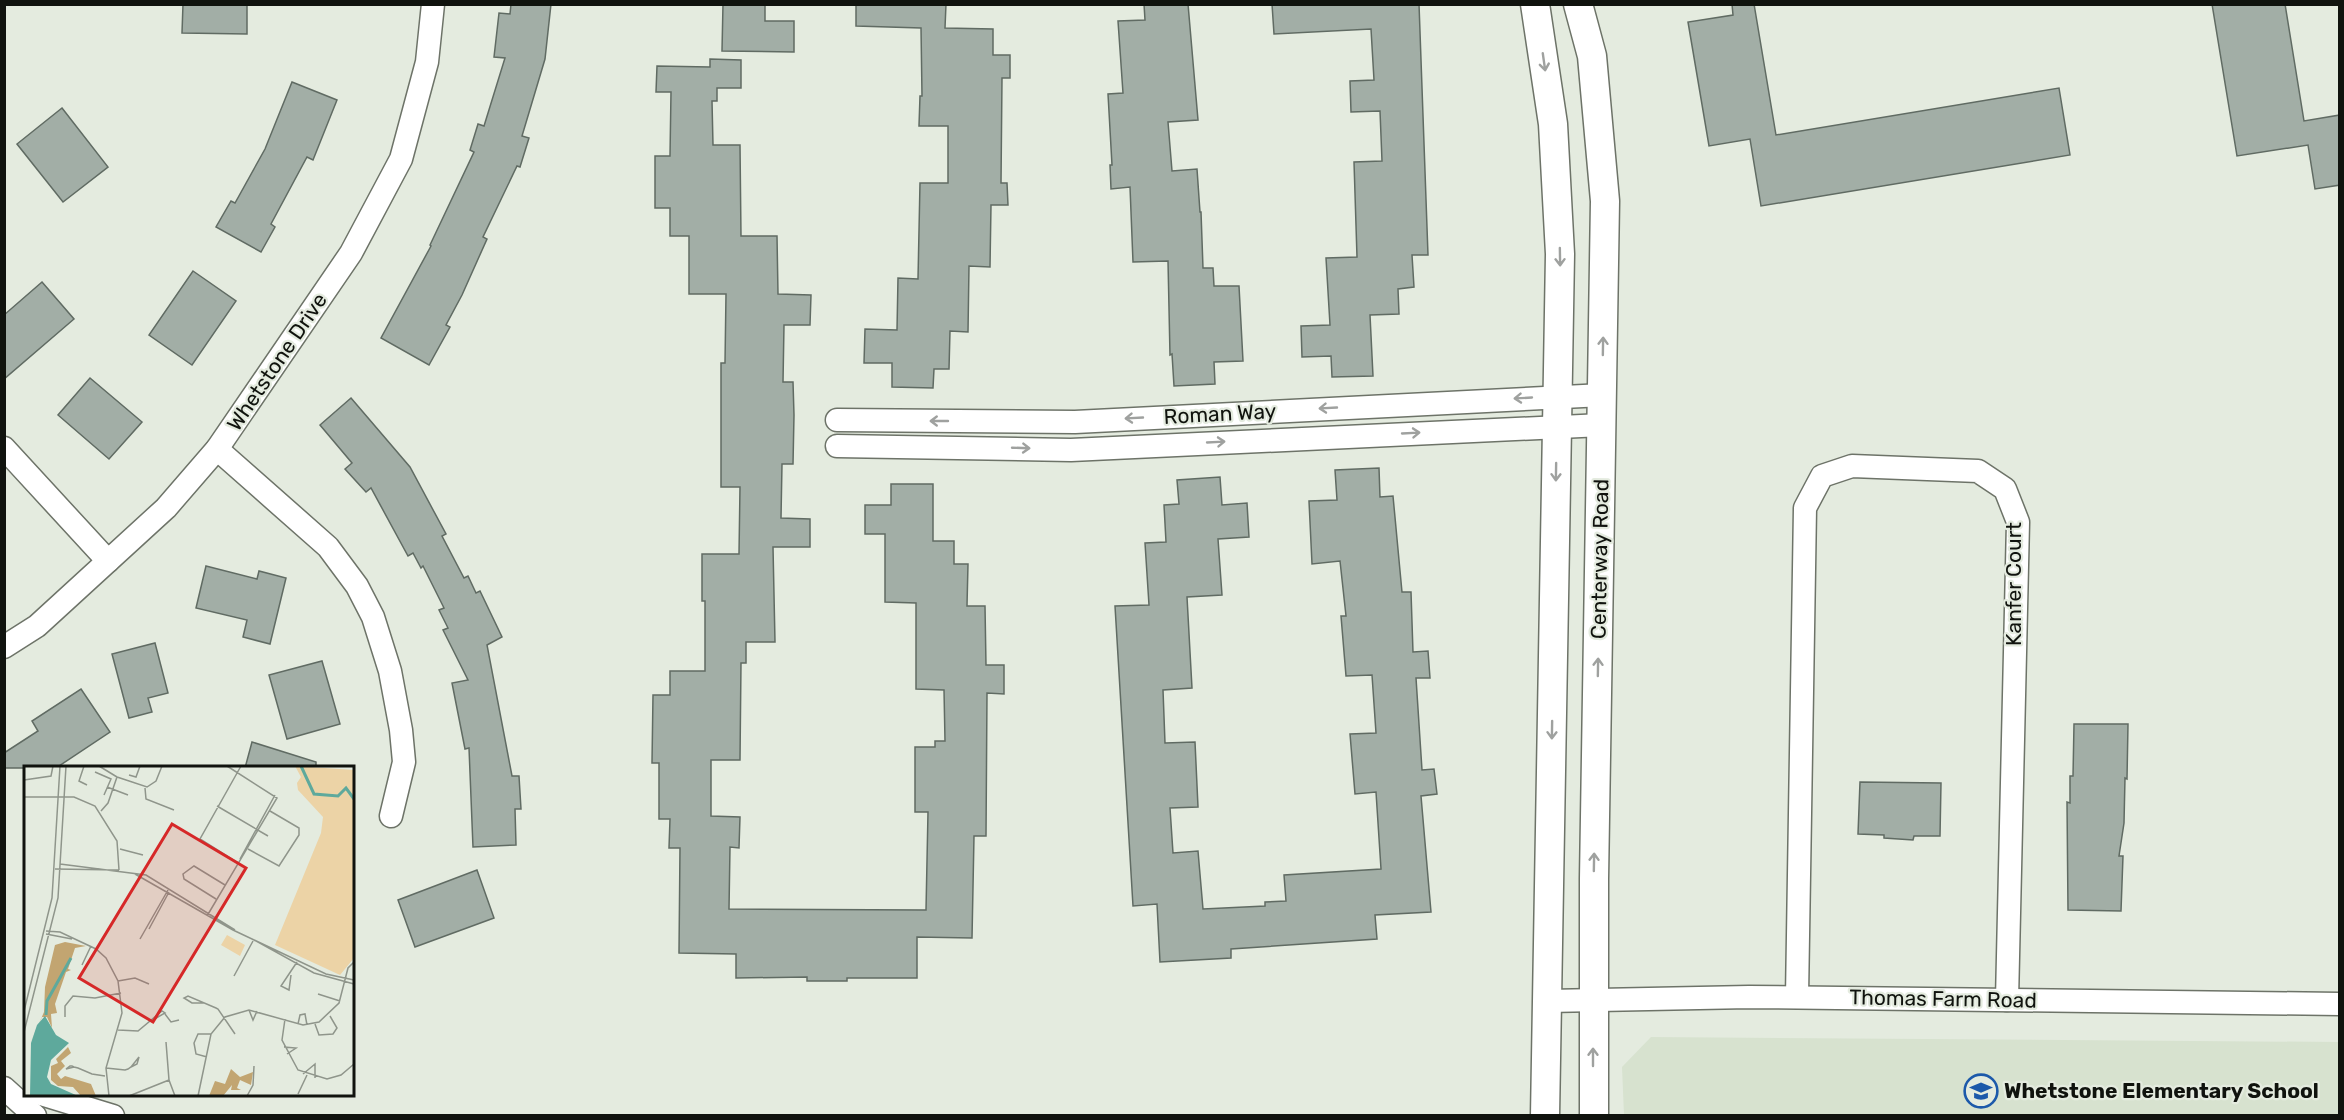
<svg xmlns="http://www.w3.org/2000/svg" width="2344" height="1120" font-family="Rubik,sans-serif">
  <rect width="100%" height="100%" fill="#e4ebdf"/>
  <polygon fill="#d7e2cf" points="1651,1037 2339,1042 2339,1115 1624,1115 1622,1067"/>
  <g fill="#a2aea6" stroke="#606b63" stroke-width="1.5">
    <polygon points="183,4 247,4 247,34 182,33"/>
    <polygon points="511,4 551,4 545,59 522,136 529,138 520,167 517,166 483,237 487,239 462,295 446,325 450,327 429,365 381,338 431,246 430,245 474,152 470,150 478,124 484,126 505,58 494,57 499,13 510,14"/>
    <polygon points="723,4 765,4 765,21 794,21 794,52 722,51"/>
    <polygon points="856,4 946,4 945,28 993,29 993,55 1010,55 1010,78 1002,78 1001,183 1007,183 1008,205 991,205 990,267 969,266 968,332 950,331 949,369 934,369 933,388 892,387 892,363 864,363 865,329 897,330 898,278 918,279 920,183 948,183 948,126 919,126 920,96 922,96 921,28 856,26"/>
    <polygon points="1144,4 1188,4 1198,120 1168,122 1172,171 1197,169 1200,212 1201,212 1203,268 1213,268 1214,286 1239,286 1243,361 1214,362 1215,384 1174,386 1172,354 1170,355 1168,261 1133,262 1130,187 1111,189 1110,165 1112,165 1108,94 1123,93 1118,21 1145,20"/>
    <polygon points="1272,4 1419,4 1428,255 1412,255 1414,287 1398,289 1399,314 1370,315 1373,376 1332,377 1331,356 1302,357 1301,326 1330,325 1326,258 1357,257 1354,162 1382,161 1380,111 1351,112 1350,81 1374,80 1371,29 1274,34"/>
    <polygon points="1732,4 1754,4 1776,135 2059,88 2070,155 1761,206 1750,139 1709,146 1688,22 1733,15"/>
    <polygon points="2212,4 2285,4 2304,121 2340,115 2340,185 2315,189 2308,145 2237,156"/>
    <polygon points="710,59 741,60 741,88 717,88 717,101 712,101 713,145 740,145 741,236 777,236 778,294 811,295 810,325 784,325 783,382 793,382 794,415 793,464 782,464 781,518 810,519 810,547 773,547 775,642 746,642 746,663 741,663 740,760 711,760 711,816 740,817 739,848 730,847 729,909 926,910 928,812 915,812 915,747 935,747 935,741 945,741 944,690 916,689 916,603 885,602 885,534 865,534 865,505 891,505 891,484 933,484 933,541 954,541 954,564 968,564 967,606 985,606 986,665 1004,665 1004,694 987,693 986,836 974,836 972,938 917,937 917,978 847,978 847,981 807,981 807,977 736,978 736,954 679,953 680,848 669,848 670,819 659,819 659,763 652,763 653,695 670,695 670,671 705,671 705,601 702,601 702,554 739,554 740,487 721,487 721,363 725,363 726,294 689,294 689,236 670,236 670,208 655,208 655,156 670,156 671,92 656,92 657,66 710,67"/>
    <polygon points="292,82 337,100 313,160 307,157 271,224 275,227 261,252 216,227 231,201 235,203 265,149"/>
    <polygon points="62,108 108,167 63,202 17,144"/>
    <polygon points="193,271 236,301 192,365 149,335"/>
    <polygon points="42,282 74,319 4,379 4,315"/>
    <polygon points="90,378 142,422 109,459 58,415"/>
    <polygon points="351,398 410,467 446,534 442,536 464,578 468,576 476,593 480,591 502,637 487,645 512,776 519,776 521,809 515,809 516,845 473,847 469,748 465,749 452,683 468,680 443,630 448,628 439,610 444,608 423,566 421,568 413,553 408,556 371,488 366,492 345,469 352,463 320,425"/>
    <polygon points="1379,468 1380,497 1393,496 1402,592 1411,592 1413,652 1428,651 1430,678 1416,678 1422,770 1434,769 1437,794 1421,796 1431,912 1375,915 1377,939 1231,949 1231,958 1160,962 1157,904 1133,906 1115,606 1149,605 1145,543 1166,542 1164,505 1179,504 1177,480 1220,477 1222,505 1247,503 1249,537 1218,539 1222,595 1187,597 1192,688 1163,690 1165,743 1195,742 1198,807 1170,808 1173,853 1198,851 1203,909 1265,906 1265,902 1286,901 1284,875 1381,869 1376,792 1355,794 1350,734 1376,733 1372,675 1346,676 1341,616 1346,616 1340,561 1312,564 1309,501 1337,500 1335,470"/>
    <polygon points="206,566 257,579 259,571 286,578 270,644 243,637 247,620 196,608"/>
    <polygon points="155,643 168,693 148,698 152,712 129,718 112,654"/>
    <polygon points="322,661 340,724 287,739 269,675"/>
    <polygon points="81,689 110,732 56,768 4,768 4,753 38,731 32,721"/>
    <polygon points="2074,724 2128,724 2127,779 2125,778 2124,823 2119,856 2123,856 2121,911 2068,910 2067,802 2070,803 2070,776 2073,776"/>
    <polygon points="252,742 316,762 316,768 245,768"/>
    <polygon points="1860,782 1941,783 1940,836 1914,836 1913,840 1884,838 1884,835 1858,834"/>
    <polygon points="477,870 494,918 415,947 398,900"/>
  </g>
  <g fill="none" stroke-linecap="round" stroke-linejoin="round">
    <g stroke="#6d7368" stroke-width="25">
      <g id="minor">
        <polyline points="837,420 1075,422 1603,395"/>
        <polyline points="837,446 1071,450 1602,425"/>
        <polyline points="4,448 108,561"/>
        <polyline points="217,449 328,547 357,586 373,617 390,671 401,730 404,762 391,816"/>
        <polyline points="4,647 37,626 166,508 217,449 351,253 401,159 427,62 433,4"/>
        <polyline points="1797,997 1805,508 1822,476 1852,466 1978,471 2005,489 2018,522 2007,1000"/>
        <polyline points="1548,1001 1749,997 2340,1004"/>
        <polyline points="4,1088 35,1116"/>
        <polyline points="41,1094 113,1116"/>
      </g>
    </g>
    <g stroke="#6d7368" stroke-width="31">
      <g id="tertiary">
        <polyline points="1535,4 1553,124 1560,254 1545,1116"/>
        <polyline points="1578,4 1592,56 1605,201 1594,879 1594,1116"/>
      </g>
    </g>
    <use href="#minor" stroke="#fff" stroke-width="22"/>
    <use href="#tertiary" stroke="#fff" stroke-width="28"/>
  </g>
  <defs><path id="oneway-shaft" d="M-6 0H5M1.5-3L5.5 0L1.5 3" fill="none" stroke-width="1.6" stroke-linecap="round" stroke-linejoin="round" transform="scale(1.5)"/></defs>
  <g stroke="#9fa19f">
    <use href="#oneway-shaft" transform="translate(1544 62) rotate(82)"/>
    <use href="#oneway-shaft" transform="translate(1560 257) rotate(89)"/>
    <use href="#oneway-shaft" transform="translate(1603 346) rotate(-89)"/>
    <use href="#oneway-shaft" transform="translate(1523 398) rotate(177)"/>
    <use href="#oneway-shaft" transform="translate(1328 408) rotate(177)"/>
    <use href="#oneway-shaft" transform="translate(1134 418) rotate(177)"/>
    <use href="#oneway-shaft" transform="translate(939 421) rotate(-180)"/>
    <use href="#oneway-shaft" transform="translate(1411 433) rotate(-3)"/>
    <use href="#oneway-shaft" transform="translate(1216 442) rotate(-3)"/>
    <use href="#oneway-shaft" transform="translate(1021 448) rotate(2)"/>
    <use href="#oneway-shaft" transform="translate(1556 472) rotate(91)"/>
    <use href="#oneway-shaft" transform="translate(1598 667) rotate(-89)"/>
    <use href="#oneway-shaft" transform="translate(1552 730) rotate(91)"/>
    <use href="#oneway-shaft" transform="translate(1594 862) rotate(-89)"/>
    <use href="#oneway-shaft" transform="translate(1593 1057) rotate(-90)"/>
  </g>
  <defs>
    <g id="school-ring" transform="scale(1.725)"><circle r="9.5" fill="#e4ebdf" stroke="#1c59aa" stroke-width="1.5"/><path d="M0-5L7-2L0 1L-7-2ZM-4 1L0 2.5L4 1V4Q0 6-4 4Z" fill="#1c59aa"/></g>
  </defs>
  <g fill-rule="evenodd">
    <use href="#school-ring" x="1981" y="1091"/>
  </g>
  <g text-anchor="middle" stroke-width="4.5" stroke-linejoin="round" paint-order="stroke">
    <g font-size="21" fill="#10130e" stroke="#e4ebdf">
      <text transform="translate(277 362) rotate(-56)" y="7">Whetstone Drive</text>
      <text transform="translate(1220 414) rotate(-3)" y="7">Roman Way</text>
      <text transform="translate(1600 559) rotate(-89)" y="7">Centerway Road</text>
      <text transform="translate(2014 584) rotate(-90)" y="7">Kanfer Court</text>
      <text transform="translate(1943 999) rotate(1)" y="7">Thomas Farm Road</text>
    </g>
    <g font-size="21" font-weight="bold" fill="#10130e" stroke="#e4ebdf" text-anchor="start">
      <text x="2004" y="1098">Whetstone Elementary School</text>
    </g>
  </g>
  <g transform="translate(24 766)">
    <rect width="330" height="330" fill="#e4ebdf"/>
    <path d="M271 0 330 4V192L316 209 251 179 297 67 299 51 274 24 273 17 277 11ZM203 169 221 179 216 190 197 179Z" fill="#ecd3a6"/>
    <path d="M41 176 62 180 51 182 44 203 47 204 42 206 31 238 33 247 27 248 28 262 23 251H18L6 278 20 246 21 221 31 179ZM44 281 47 287 37 295 41 300 33 308 37 313 41 310 67 318 72 330H57L49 321 34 320 27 314V300L34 297 32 293ZM207 303 216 311 229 306 227 319 216 314 213 322 217 324H207L208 319 199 330H185L191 315 201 318Z" fill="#c2a571"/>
    <path d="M21 250 32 269 45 277 27 294 23 311 27 318 54 330H6L7 277 13 259Z" fill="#5ea99c"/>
    <path fill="none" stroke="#5ea99c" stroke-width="3" d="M277 0 290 28 314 30 322 22 330 33M22 249 23 235 47 192"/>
    <path fill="none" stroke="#8f958b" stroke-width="1.5" d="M60 0 55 15 63 19M75 0 93 11M71 6 87 13 80 29M105 9 112 11 116 0M0 14 27 10 29 0M83 21 104 29M121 22 122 33 150 44M0 31H50L71 40 93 75 95 104M193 40 244 70M77 45 84 37 93 11 123 21 132 15 138 0M96 83 119 89M224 83 255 100 275 69V62L246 45M216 93 251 29M214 97 176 73 217 0M36 98 122 109 211 164M31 103 95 104M111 108 209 164 302 208 330 214M192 133 160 113 159 108 170 100 201 119M183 150 253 32 203 0M125 163 145 126M22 165 36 166 72 183 82 192 94 215 98 247 82 302 85 330M22 168 48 173M116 173 144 124M230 174 290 207 330 218M58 199 67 180M267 209 265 224 257 220 273 196M210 210 229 175M94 215 111 212 125 218M294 228 316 235M179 237H168L160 232 164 230 192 242 194 243 211 268M225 244 229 254 233 245M0 245 28 132 36 0M141 248 147 256 155 254M41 251V240L49 230 71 232 97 227M261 253 258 274 274 304 303 313 317 309 330 298M274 258 276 249 281 248 283 259M291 258 295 269 309 268 313 262 306 250M94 264 114 265 138 245 141 247 127 255M0 266 34 132 42 0M142 276 145 314 151 330M260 281 272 282 263 288M183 291 172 288 170 277 174 268H187M50 301 42 303 46 300H48L50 301 54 302 68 308 81 310M82 302 101 304 104 303 107 301 113 298 115 291 107 301M279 308 291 298V312M274 328 283 309M105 330 145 314M174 330 187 268 201 251 225 244 279 259 295 256 315 237 324 202 330 196M223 330 229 319 230 300"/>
    <path fill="#d62828" fill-opacity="0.15" stroke="#d62828" stroke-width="3" d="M148 58 222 102 129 256 55 212Z"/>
    <rect width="330" height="330" fill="none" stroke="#10130e" stroke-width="3"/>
  </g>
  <rect width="2344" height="1120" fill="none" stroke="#10130e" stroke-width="12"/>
</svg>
